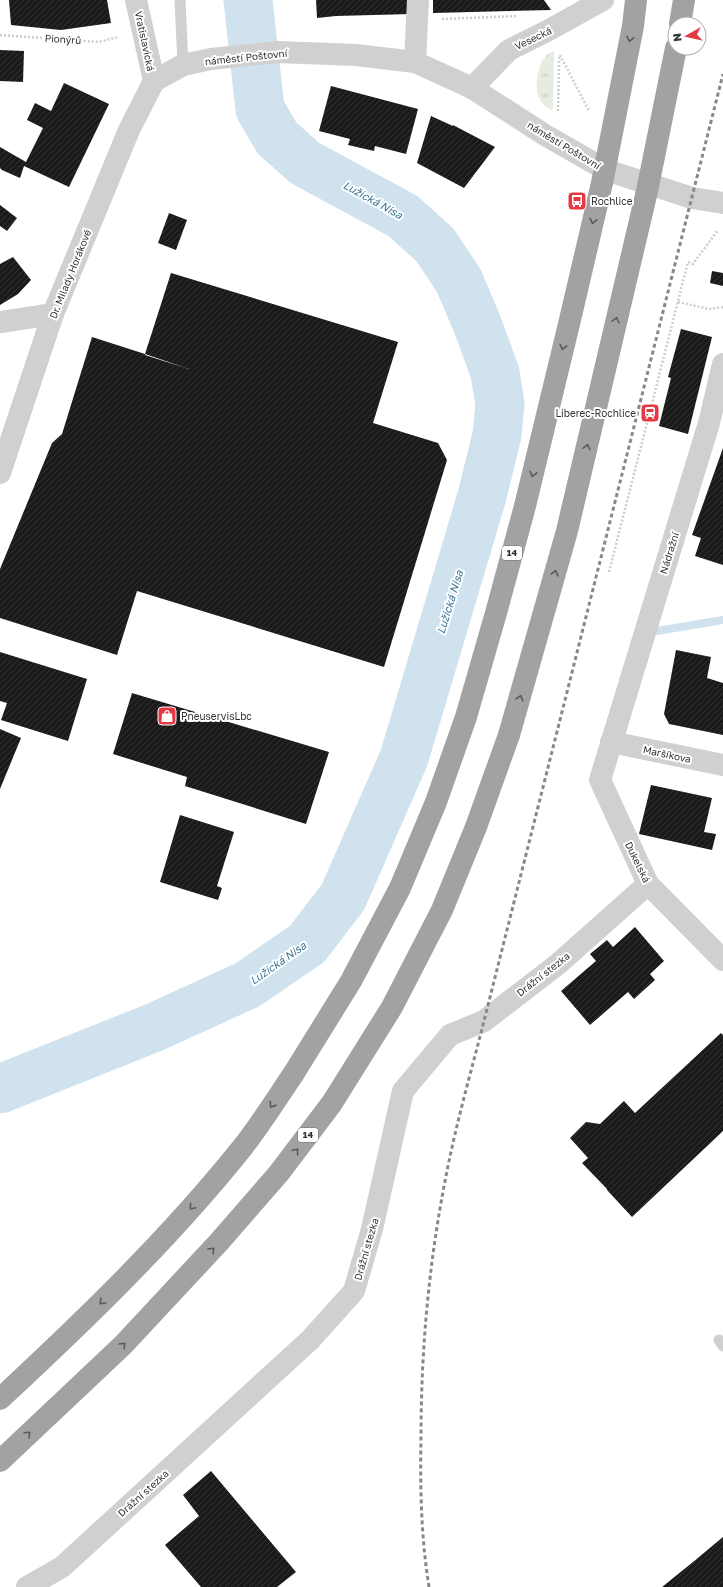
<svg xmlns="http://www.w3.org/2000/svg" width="723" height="1587" font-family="'Golos Text',sans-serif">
  <defs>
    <pattern id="grass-tufts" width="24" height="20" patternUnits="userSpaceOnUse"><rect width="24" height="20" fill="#e6ecdf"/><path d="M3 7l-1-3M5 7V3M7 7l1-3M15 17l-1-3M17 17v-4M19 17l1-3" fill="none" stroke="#c6cbc0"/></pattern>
    <pattern id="building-hatch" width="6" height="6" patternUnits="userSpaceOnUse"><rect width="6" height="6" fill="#1a1a1a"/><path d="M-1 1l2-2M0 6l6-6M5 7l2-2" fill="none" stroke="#333"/></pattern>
  </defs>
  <rect width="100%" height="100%" fill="#fff"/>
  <path fill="url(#grass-tufts)" d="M554 51 553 110C531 105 534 69 546 56 548 53 551 53 554 51Z"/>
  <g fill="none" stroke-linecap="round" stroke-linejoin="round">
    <polyline stroke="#cfe2ee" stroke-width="8" points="657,631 723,620"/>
    <polyline stroke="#cfe2ee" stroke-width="49" points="0,1089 155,1027 247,985 307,944 343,897 404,758 482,496 497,435 500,404 495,373 478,326 459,281 435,245 403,216 305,163 277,138 260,109 248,0"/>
  </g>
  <g fill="url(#building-hatch)" fill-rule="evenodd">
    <polygon points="9,0 107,0 111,23 61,30 11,25"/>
    <polygon points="316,0 412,0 412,14 336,16 317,18"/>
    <polygon points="433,0 544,0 551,10 433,13"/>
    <polygon points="0,50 24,51 23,82 0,81"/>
    <polygon points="64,83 109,104 69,187 24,166 20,178 2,170 0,168 0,147 26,162 43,128 27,120 35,103 51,111"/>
    <polygon points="331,86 418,109 406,154 375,146 374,151 348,145 350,139 319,131"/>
    <polygon points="431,116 453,126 453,125 495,147 464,188 417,163"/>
    <polygon points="0,205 17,218 7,231 0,226"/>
    <polygon points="169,213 187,220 176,250 158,243"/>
    <polygon points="13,257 31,280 18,294 0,305 0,264"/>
    <polygon points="712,271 723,273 723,286 710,283"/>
    <path d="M171 273 398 342 373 423 438 443 447 460 384 667 137 591 117 655 0 618V569L52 443 62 434 92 337 145 354ZM145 354 189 369 145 355Z"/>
    <polygon points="681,329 712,337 688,434 659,426 671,378 668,377"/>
    <polygon points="723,448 723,565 695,556 701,538 692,535"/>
    <polygon points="676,650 711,657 707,678 723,683 723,735 669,724 664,714"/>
    <polygon points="0,652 87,679 68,741 1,720 7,703 0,701"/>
    <polygon points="132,693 329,752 306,824 185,786 187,777 113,754"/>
    <polygon points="0,729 21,738 0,789"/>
    <polygon points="651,785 712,798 704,832 716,834 712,850 639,834"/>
    <polygon points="180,815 234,832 217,886 222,888 218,900 160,882"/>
    <polygon points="635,927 664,961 650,974 655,980 634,999 628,992 590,1025 561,991 596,961 590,954 607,940 613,947"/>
    <polygon points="721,1033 723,1035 723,1131 632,1217 607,1190 607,1189 583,1164 582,1163 588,1158 570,1138 586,1122 600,1124 624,1101 635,1113"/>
    <polygon points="211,1471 296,1572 277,1587 201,1587 165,1545 199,1516 183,1495"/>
    <polygon points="723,1537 723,1587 662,1587 693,1562"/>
  </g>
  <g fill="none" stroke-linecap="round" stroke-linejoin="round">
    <g stroke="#cdcdcd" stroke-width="2.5" stroke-dasharray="2 2" stroke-linecap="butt">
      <polyline points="442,19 518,16"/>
      <polyline points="0,35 98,42 119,37"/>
      <polyline points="560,55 589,111"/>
      <polyline points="558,111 559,60 560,55"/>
      <polyline points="678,302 709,309 723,307"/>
      <polyline points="609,572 688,262 693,264 718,230"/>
    </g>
    <g stroke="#d0d0d0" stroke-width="11">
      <polyline points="180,0 183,65"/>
      <polyline points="719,1340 723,1346"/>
    </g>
    <g stroke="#d0d0d0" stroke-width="22">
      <polyline points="415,62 418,0"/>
      <polyline points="472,88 509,50 549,30 603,0"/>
      <polyline points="723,364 709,423 600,780 648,884 723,960"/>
      <polyline points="611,742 723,765"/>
      <polyline points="27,1587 62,1567 310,1340 354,1291 372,1229 403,1091 450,1035 484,1021 558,964 648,884"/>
    </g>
    <g stroke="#d0d0d0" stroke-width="22">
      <polyline points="136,0 154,81"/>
      <polyline points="154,81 183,65 211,59 278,52 356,55 415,62 472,88 545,135 606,170 692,198 723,203"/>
      <polyline points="0,322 53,314"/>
      <polyline points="0,473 53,314 129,130 154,81"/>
    </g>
    <g stroke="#a2a2a2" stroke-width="22">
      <polyline points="680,24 684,0"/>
      <path d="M0 1399C85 1320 169 1239 242 1148 261 1124 277 1098 294 1073"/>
      <polyline points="0,1461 123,1345 219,1242 279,1173 332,1103 392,1007 442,910 476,827 509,735"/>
    </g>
    <path stroke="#888" stroke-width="3" stroke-dasharray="4 3" stroke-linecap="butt" d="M429 1587C421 1537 420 1487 421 1437 421 1349 429 1262 446 1176 456 1124 471 1072 484 1021L723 74"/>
    <g stroke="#a2a2a2" stroke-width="22">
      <polyline points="509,735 567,531 647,191 676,48"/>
      <polyline points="294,1073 351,981 400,888 436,802 466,717 496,613 525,506 569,324 602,183 633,26 636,0"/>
    </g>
  </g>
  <defs><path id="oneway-chevron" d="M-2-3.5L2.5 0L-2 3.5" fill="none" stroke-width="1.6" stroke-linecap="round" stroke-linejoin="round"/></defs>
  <g stroke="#5a5a5a">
    <use href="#oneway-chevron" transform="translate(630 39) rotate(101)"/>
    <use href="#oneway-chevron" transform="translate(593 221) rotate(103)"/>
    <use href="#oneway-chevron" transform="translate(616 320) rotate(-77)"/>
    <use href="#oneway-chevron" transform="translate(563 347) rotate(104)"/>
    <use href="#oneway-chevron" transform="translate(587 447) rotate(-77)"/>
    <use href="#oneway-chevron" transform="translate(533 474) rotate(104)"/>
    <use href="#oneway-chevron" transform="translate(555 573) rotate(-75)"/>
    <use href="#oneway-chevron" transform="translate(520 698) rotate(-74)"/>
    <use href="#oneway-chevron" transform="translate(272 1105) rotate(125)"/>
    <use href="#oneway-chevron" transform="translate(296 1151) rotate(-53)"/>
    <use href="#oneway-chevron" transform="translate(192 1207) rotate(130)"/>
    <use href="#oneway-chevron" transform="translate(212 1250) rotate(-47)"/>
    <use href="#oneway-chevron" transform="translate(102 1302) rotate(134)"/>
    <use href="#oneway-chevron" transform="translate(123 1345) rotate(-45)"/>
    <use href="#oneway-chevron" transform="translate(28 1434) rotate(-43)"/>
  </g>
  <defs>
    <g id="bus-square" transform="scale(1)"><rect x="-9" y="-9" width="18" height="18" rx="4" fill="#e63946" stroke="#fff"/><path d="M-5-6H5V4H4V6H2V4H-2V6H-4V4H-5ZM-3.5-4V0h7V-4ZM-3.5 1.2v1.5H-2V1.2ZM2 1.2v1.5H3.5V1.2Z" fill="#fff"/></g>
    <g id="station-square" transform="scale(1)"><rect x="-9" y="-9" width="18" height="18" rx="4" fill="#e63946" stroke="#fff"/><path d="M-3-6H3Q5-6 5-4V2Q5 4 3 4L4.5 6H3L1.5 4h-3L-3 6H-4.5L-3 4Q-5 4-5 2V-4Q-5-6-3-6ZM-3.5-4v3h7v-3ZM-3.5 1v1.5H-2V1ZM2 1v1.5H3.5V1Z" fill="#fff"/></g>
    <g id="shop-square" transform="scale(1)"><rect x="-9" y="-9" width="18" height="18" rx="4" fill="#e63946" stroke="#fff"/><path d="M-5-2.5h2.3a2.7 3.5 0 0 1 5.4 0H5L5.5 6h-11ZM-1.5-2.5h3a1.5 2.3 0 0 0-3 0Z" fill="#fff"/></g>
  </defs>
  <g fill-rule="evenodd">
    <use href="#bus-square" x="577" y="201"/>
    <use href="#station-square" x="650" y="413"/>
    <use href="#shop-square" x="167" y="716"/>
  </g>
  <g text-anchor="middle" stroke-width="4" stroke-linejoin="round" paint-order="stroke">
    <g fill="#fff" stroke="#707070" stroke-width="1">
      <rect x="502" y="546" width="20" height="14" rx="3"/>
      <rect x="298" y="1128" width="20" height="14" rx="3"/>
    </g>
    <g font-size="9" font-weight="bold" fill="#333">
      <text x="512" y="556">14</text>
      <text x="308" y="1138">14</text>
    </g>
    <g font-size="10" fill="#333" stroke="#fff">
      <text transform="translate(533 38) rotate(-26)" y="4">Vesecká</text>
      <text transform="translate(63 39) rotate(4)" y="4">Pionýrů</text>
      <text transform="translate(145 41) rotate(78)" y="4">Vratislavická</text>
      <text transform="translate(246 57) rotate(-6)" y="4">náměstí Poštovní</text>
      <text transform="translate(564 145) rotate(31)" y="4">náměstí Poštovní</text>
      <text transform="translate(70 274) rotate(-68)" y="4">Dr. Milady Horákové</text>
      <text transform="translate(669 553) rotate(-73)" y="4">Nádražní</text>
      <text transform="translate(667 754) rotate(12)" y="4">Maršíkova</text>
      <text transform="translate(638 862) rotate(64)" y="4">Dukelská</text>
      <text transform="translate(543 974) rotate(-38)" y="4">Drážní stezka</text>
      <text transform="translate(366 1249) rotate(-74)" y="4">Drážní stezka</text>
      <text transform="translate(143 1493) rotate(-42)" y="4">Drážní stezka</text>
    </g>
    <g font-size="10" fill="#333" stroke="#fff" text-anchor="start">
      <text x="591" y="205">Rochlice</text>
      <text x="636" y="417" text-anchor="end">Liberec-Rochlice</text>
      <text x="181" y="720">PneuservisLbc</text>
    </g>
    <g font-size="11" font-style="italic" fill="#3f7597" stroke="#fff">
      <text transform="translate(373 200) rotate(29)" y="4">Lužická Nisa</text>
      <text transform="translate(450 602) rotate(-73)" y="4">Lužická Nisa</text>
      <text transform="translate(278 963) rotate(-35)" y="4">Lužická Nisa</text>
    </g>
  </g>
  <g transform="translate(687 36) rotate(262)"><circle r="19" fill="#ffffff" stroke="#adadad"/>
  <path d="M0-3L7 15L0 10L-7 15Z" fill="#e63946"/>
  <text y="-6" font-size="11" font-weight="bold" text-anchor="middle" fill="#333333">N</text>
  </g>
</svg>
